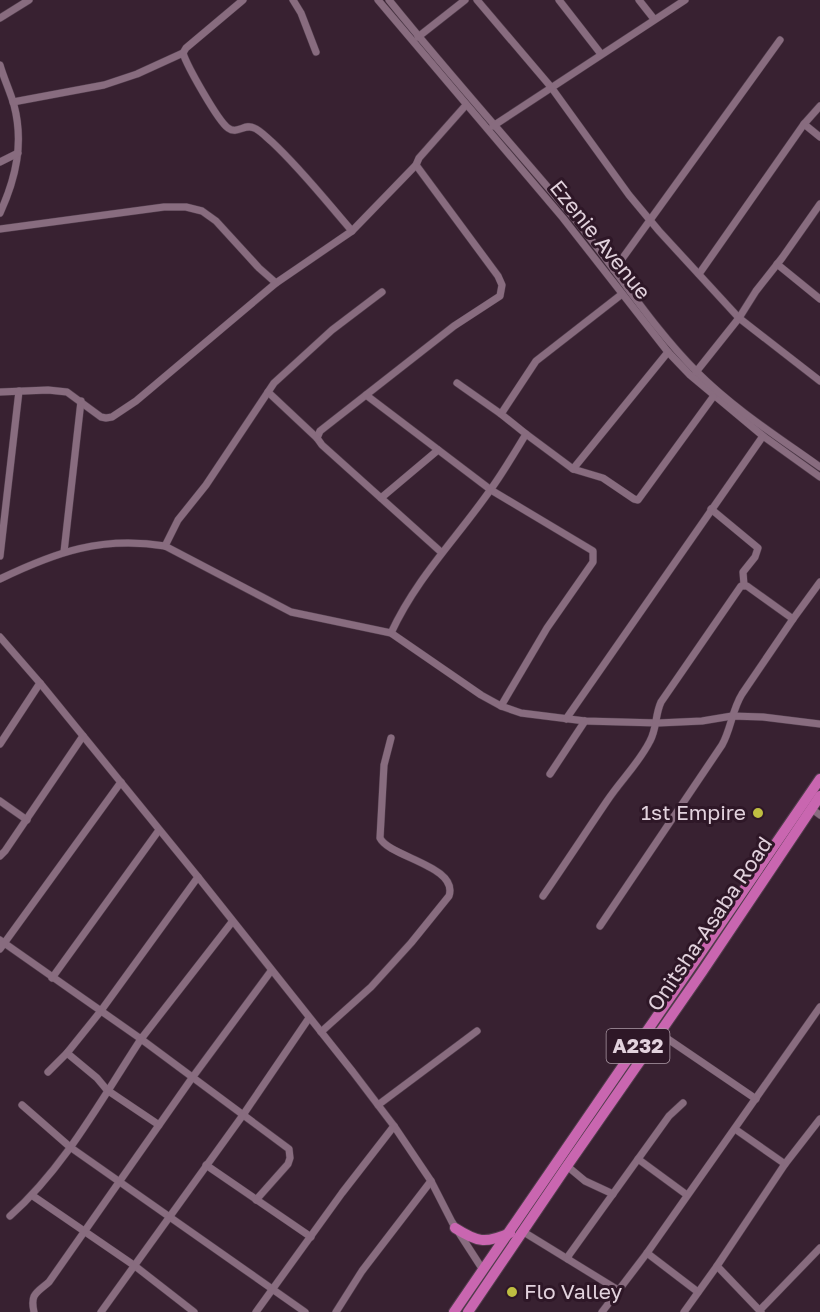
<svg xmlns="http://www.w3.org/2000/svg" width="820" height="1312" font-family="'Golos Text',sans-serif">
  <rect width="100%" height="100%" fill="#382131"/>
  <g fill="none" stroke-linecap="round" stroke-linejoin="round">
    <g stroke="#513d4c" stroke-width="8">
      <g id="minor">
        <polyline points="293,0 301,13 316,52"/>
        <polyline points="378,0 563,218 668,352 690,375 763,436 820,477"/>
        <path d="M389 0C447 72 509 141 569 212 613 264 649 324 697 372 734 409 778 437 820 467"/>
        <polyline points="477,0 551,87 629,195 659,231 739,318 820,381"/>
        <polyline points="559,0 601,54"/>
        <polyline points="639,0 654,19"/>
        <polyline points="0,18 29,0"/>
        <polyline points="418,37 465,0"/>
        <path d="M183 53C187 66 218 121 228 128 237 135 245 123 254 128 260 130 267 138 272 142 301 169 326 201 352 231"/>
        <path d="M0 65C4 79 10 91 14 105 24 143 16 178 0 213"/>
        <polyline points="13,102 104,85 137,74 183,53 186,48 243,0"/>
        <polyline points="804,124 820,137"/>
        <polyline points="493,126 685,0"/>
        <polyline points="0,162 18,153"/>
        <polyline points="416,165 498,276 502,285 500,296 454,326 320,431 317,438 322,445 441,552"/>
        <polyline points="0,229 164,207 186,207 202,211 216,221 259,268 276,283"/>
        <polyline points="777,264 820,299"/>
        <polyline points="614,270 780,40"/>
        <polyline points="699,274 804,124 820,106"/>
        <polyline points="696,372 739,318 756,291 782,258 820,204"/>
        <polyline points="457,383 501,414"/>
        <polyline points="0,392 48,390 67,392 101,417 106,418 112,417 136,401 276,283 352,231 416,165 419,158 466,105"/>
        <polyline points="268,392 317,438"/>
        <polyline points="366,395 491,490 593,551 593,562 547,628 501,706"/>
        <polyline points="526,434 573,469 603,478 634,499 638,500 713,397"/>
        <polyline points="573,469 668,352"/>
        <polyline points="381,498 438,450"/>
        <polyline points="711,509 758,548 755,557 743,572 744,585"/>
        <polyline points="165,546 178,520 206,485 274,383 332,330 382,292"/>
        <polyline points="64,552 81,401"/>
        <polyline points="0,556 19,391"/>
        <path d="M0 579C56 552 101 536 165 546L291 612 391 633 481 695 501 706 521 713 585 721 658 723 702 721 732 716 763 717 820 724"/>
        <path d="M391 633C417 577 457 538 491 489 504 471 515 452 526 434L501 414 536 361 622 294"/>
        <polyline points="0,637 40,683 198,877 353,1072 394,1126 431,1181 452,1222 483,1270"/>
        <polyline points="566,719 763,436"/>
        <polyline points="0,744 40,683"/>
        <polyline points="550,774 585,721"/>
        <polyline points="0,801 27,820"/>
        <polyline points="812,809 820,815"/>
        <polyline points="0,856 5,851 83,736"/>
        <path d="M543 896C565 864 586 832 607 801 621 780 639 763 650 741 657 728 655 715 661 702L741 586H747L793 619"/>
        <path d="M600 926 722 745C731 729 732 710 742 694L793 619 820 582"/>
        <polyline points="0,940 141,1039 232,922"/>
        <polyline points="0,949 121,782"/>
        <polyline points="52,978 159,830"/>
        <path d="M321 1032 371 987 411 943 449 896C459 866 389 857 380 838L384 765 391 738"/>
        <polyline points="659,1033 756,1099"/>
        <polyline points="67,1053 97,1078 107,1090 159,1125"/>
        <polyline points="48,1072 67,1053 100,1012 198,877"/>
        <polyline points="22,1105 70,1147 305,1312"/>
        <polyline points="378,1105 477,1031"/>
        <polyline points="735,1129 785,1164"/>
        <polyline points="638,1159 687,1195"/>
        <polyline points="206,1165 311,1237"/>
        <polyline points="567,1166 585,1181 613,1194"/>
        <polyline points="33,1196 135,1266 194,1312"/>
        <path d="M10 1216C65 1167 101 1100 141 1039L289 1149 290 1158 288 1164 256 1200"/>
        <polyline points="522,1231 618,1290"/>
        <polyline points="647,1253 698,1292"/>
        <polyline points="568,1259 569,1255 669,1116 683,1103"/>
        <polyline points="717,1266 761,1312"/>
        <polyline points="760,1310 820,1248"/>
        <path d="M34 1312C30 1294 36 1293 49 1282L192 1078 271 971"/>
        <polyline points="101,1312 243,1115 309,1018"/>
        <polyline points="256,1312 342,1193 394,1126"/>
        <polyline points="336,1312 362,1271 431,1181"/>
        <polyline points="602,1312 647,1253 820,1007"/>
        <polyline points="684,1312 717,1266 785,1164 820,1119"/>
      </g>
    </g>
    <g stroke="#513d4c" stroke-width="12">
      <g id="highway">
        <path d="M455 1228C477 1242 485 1244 510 1233"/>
        <polyline points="454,1312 820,779"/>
        <polyline points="468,1312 567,1166 702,972 820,796"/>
      </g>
    </g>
    <use href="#minor" stroke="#886c7f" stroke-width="7"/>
    <use href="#highway" stroke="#c966b0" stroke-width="10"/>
  </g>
  <g fill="#bfbe41" stroke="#2e1727" stroke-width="2">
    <circle cx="758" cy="813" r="6"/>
    <circle cx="512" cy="1292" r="6"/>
  </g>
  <g text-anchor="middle" stroke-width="6" stroke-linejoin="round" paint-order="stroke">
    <rect fill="#2e1727" stroke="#ac9aa6" stroke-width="1.5" x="606.5" y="1029" width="63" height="34" rx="4.5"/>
    <g font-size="20" font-weight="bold" fill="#e2d2dd">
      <text x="638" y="1053">A232</text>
    </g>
    <g font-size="21" fill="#e2d2dd" stroke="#2e1727">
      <text transform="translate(600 240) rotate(51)" y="7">Ezenie Avenue</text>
      <text transform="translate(710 924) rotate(-56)" y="7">Onitsha-Asaba Road</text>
    </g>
    <g font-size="21" fill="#e2d2dd" stroke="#2e1727" text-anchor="end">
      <text x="746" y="820">1st Empire</text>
      <text x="524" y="1299" text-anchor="start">Flo Valley</text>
    </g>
  </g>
</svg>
